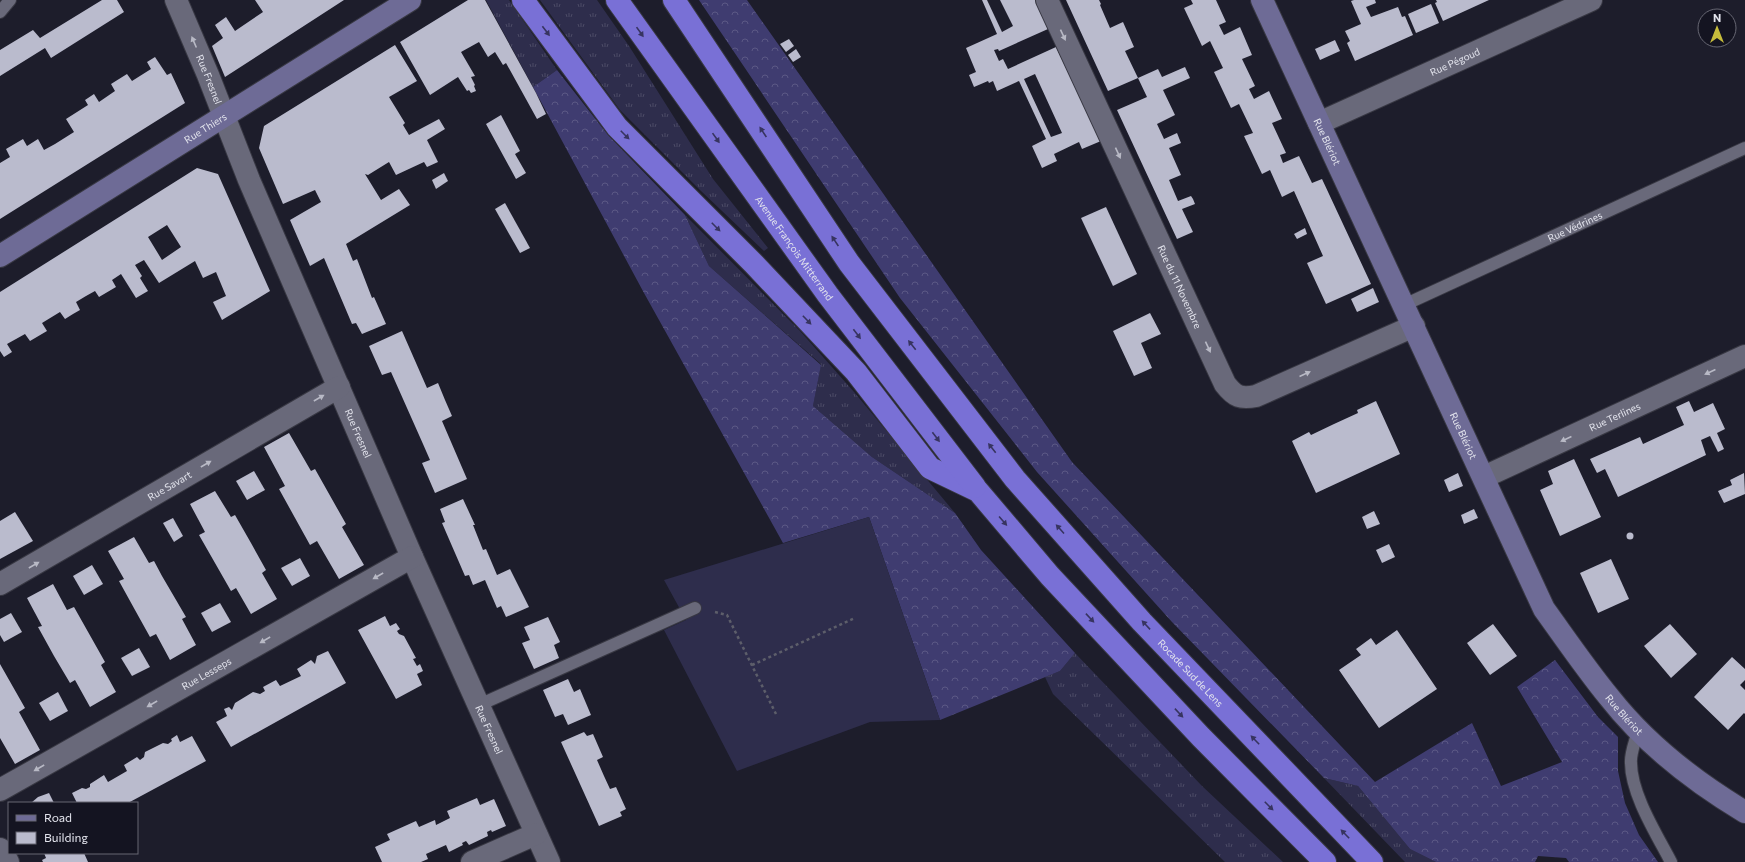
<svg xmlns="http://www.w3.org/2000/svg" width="1745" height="862" font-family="Commissioner,sans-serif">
  <defs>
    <pattern id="grass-tufts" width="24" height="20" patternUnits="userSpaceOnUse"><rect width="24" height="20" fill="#2e2d4c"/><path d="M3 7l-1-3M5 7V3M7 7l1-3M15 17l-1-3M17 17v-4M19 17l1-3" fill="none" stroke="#4c4b66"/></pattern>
    <pattern id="forest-crowns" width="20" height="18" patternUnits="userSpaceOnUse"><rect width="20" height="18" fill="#3f3c70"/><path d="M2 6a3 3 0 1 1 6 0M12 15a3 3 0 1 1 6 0" fill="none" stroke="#5b5885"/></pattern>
  </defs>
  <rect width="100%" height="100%" fill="#1d1d2b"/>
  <g fill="url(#grass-tufts)">
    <polygon points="486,0 509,0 557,70 533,87"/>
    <polygon points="540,0 597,0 629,46 713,179 768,248 764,251 700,190 620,110"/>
    <polygon points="685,215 800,331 854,392 955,513 872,457 813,406 821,364 709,266"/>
    <polygon points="1075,653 1202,786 1283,862 1225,862 1053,694 1045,677 1060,671"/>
    <polygon points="1324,778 1358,786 1410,849 1436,862 1405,862"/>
  </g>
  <g fill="url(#forest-crowns)">
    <polygon points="699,0 747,0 1072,462 1375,782 1472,723 1501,786 1562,762 1517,687 1555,660 1598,717 1618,737 1618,771 1625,803 1639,835 1658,862 1569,862 1566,858 1538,856 1535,862 1436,862 1410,849 1358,786 1324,778 1172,622 1037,472 900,298"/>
    <polygon points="557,70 608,135 685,215 709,266 821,365 813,406 872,457 955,513 981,550 1075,653 1060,671 940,720 869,517 783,543 644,293 533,87"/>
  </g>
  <polygon fill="#2e2d4c" points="869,517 940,720 870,722 737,771 664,630 686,620 664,580"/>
  <g fill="#babbcd" fill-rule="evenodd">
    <polygon points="102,0 117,0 124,12 51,58 45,48 0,76 0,50 33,30 40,38"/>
    <polygon points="255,0 344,0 225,77 212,46 223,38 215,25 226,17 235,31 263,12"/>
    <polygon points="468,0 485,0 536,93 546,114 537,119 506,63 503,65 495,52 488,57 479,42 461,52 475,76 471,77 475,85 474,86 476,91 471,93 469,90 467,91 458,77 430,95 400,42"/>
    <path d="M982 0H987L1002 32 1013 26 1000 0H1035L1048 29 999 51 998 49 994 50 999 61 1003 59 1008 69 1056 47 1101 141 1082 149 1079 142 1054 154 1057 161 1042 168 1032 146 1046 139 1019 81 997 91 993 81 989 83 988 81 974 87 969 75 976 72 966 48 997 34ZM1035 74 1062 133 1051 137 1024 79Z"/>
    <polygon points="1066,0 1099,0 1101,4 1100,5 1110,28 1123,22 1134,47 1125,51 1138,78 1158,69 1162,77 1185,67 1190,78 1163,90 1175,115 1157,124 1164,139 1177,133 1181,143 1169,148 1181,175 1169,180 1178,201 1191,196 1193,199 1195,204 1182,209 1193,232 1177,239 1117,110 1147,97 1138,78 1108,91"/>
    <polygon points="1191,0 1216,0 1226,22 1219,25 1224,35 1240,27 1252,55 1242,59 1255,86 1249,89 1254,99 1269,91 1282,119 1272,123 1286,153 1280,155 1283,163 1299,156 1312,183 1322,179 1371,284 1326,304 1307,263 1323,256 1294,191 1282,197 1270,170 1262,174 1244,136 1253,133 1239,104 1231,108 1214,72 1223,68 1210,41 1202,46 1184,8 1193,4"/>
    <polygon points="1354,0 1375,0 1376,3 1366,7 1371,17 1398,7 1402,17 1405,16 1413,35 1355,61 1347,43 1350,41 1345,31 1361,24 1351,1"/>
    <polygon points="1436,0 1489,0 1443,21 1435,3 1437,2"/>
    <polygon points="1431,4 1439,23 1416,33 1408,14"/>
    <polygon points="789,39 794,46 786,52 780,44"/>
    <polygon points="1335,40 1340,51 1320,60 1315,49"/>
    <polygon points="395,45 417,81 389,97 405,123 403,125 409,135 439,119 445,129 427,140 438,162 427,167 424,162 396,175 389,162 368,175 365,174 381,200 399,189 410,205 346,244 353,261 357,259 372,298 374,297 386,324 362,334 356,323 352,324 324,258 310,266 290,220 321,202 315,190 283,204 259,148 264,126"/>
    <polygon points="796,49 801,57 793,62 788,55"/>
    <polygon points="155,57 167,75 171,73 185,103 0,219 0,163 10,157 6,149 23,139 27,146 38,139 44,150 55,144 74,132 66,119 88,105 85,100 94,94 99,102 115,91 111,84 127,74 132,81 151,69 147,62"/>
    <polygon points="501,115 520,151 515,154 526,173 516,179 486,124"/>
    <path d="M197 168 218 174 270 291 222 320 213 302 226 296 216 272 203 278 195 261 159 283 144 260 135 265 142 276 140 278 148 291 136 298 121 274 112 280 116 287 99 297 95 291 86 296 76 302 80 310 73 314 65 319 60 312 42 323 47 331 30 341 25 334 7 344 12 352 4 357 0 351V292ZM167 225 181 247 162 260 148 237Z"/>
    <polygon points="444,173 448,181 436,189 432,180"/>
    <polygon points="505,203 530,248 520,253 495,209"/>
    <polygon points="1106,207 1137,274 1113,286 1081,218"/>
    <polygon points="1305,228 1307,234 1297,239 1294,234"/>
    <polygon points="1373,288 1379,302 1357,312 1351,299"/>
    <polygon points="1150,313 1161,334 1141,343 1152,368 1134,376 1113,331"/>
    <polygon points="402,331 427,388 438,383 445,400 452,416 442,421 467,479 435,493 422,463 430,460 423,444 391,372 382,375 369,346"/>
    <polygon points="1376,401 1400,454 1316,493 1292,441 1309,432 1311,435 1334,424 1358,413 1357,410"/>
    <polygon points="1689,401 1694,412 1713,403 1725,429 1717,433 1724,449 1718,452 1710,436 1701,440 1706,455 1618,497 1605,469 1597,473 1590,459 1640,437 1643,444 1684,425 1676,407"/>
    <polygon points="289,433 311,471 315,469 346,524 342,527 364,565 339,579 317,541 310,545 279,489 285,486 264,447"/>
    <polygon points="1574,459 1601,517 1560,536 1540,490 1553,484 1548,471"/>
    <polygon points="254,471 265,490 247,500 236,481"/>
    <polygon points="1458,473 1463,486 1449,492 1444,480"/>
    <polygon points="1744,473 1745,494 1724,503 1718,491 1732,485 1730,480"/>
    <polygon points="215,491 231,517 235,515 251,543 266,570 262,573 277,599 251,614 236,588 231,591 199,535 205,532 190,504"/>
    <polygon points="463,499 475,525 473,525 483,550 486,549 497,575 510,569 529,607 506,617 501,606 497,608 485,580 473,585 469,575 465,576 442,523 445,522 440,509"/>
    <polygon points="1474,509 1478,518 1464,524 1461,515"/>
    <polygon points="1374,511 1380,524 1367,529 1362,517"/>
    <polygon points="15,512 33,541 0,559 0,521"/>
    <polygon points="173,518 183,536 174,542 163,523"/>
    <circle cx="1630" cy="536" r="3.5"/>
    <polygon points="134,537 149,563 154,561 162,576 186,617 182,619 196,645 170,660 156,634 150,637 135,610 119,581 124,579 108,551"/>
    <polygon points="1389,544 1395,557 1382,563 1376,550"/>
    <polygon points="300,558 310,576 292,586 281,568"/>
    <polygon points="1611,559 1629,599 1598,613 1580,573"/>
    <polygon points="92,565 103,584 84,595 73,576"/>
    <polygon points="53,584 67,610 74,607 105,662 101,665 116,692 90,707 75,680 70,683 54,656 38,627 42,626 27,598"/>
    <polygon points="220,603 231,622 212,632 201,613"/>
    <polygon points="11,613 22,632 4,642 0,635 0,619"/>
    <polygon points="385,616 390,626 396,623 400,629 397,631 399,634 404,636 416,658 413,659 417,666 420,664 423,671 417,674 422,685 396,699 358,630"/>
    <polygon points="548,617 560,642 554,645 559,658 534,669 522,643 530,640 524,627"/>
    <polygon points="1493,624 1517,656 1490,675 1467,643"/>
    <polygon points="1670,624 1697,654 1671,678 1644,646"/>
    <polygon points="1397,630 1437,689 1379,728 1339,670 1361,655 1356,649 1371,638 1376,645"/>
    <polygon points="139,648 150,667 132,676 121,658"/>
    <polygon points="328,651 346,683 231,747 216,722 227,716 224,709 229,707 232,710 235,703 253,692 260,694 265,691 263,687 276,680 280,686 301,676 297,669 311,660 315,664 317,656"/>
    <polygon points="1732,657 1745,669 1745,680 1740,685 1745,690 1745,714 1744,713 1728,730 1694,697"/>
    <polygon points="0,664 25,708 19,712 40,750 15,764 0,738"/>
    <polygon points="568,679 574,692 580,689 591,715 568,725 563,714 555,717 543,690"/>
    <polygon points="58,692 68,711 50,721 39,703"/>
    <polygon points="584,732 587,736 593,734 603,757 597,760 604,776 610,789 616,787 626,809 620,812 622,816 599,826 561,742"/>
    <polygon points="177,735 180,742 192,736 206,761 128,803 77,803 72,793 82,788 86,789 90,787 90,784 104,775 108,782 127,771 124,765 137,757 140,760 144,757 145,752 163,743 168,744 172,741 171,739"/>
    <polygon points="49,793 54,803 31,803 38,797"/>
    <polygon points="477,798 480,805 494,799 506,826 492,832 491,830 487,832 488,836 469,845 466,841 462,843 463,845 449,852 446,845 426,854 428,859 421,862 382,862 375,847 390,840 387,834 416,821 419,827 435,820 436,825 450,818 447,811"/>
    <polygon points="44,853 84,853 88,862 43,862 42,860 46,858"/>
  </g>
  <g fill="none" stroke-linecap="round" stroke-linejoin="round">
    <g stroke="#383843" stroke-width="14">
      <g id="lane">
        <polyline points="0,12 10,0"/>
        <path id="s1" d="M1404 305 1745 148"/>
        <polyline points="479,705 695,608"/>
        <path d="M1638 730C1636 740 1630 753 1631 763 1631 794 1657 835 1671 862"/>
      </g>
    </g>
    <g stroke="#383843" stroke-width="24">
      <g id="street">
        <path id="s2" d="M176 0 208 75 249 180 412 557 549 862"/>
        <path id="s3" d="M1047 0 1225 384C1235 397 1241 399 1256 396L1414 326"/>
        <path id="s4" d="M1319 123 1591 0"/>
        <path id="s5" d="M1484 477 1745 356"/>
        <path id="s6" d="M0 584 339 387"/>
        <path id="s7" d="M0 790 412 557"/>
        <polyline points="0,849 8,862"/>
        <polyline points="472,862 536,834"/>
      </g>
    </g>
    <g stroke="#383843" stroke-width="24">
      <g id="secondary">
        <path id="s8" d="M1262 0 1544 609C1565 638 1586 669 1609 697 1645 743 1695 782 1745 812"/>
        <path id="s9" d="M0 256 410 0"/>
      </g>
    </g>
    <g stroke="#383843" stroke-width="24">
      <g id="highway">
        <polyline points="523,0 617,127 753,263 856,372 930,468 978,491 1050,576 1201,737 1325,862"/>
        <path id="s10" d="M617 0 828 295 975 487"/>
        <path id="s11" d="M674 0 849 263 1015 479 1142 622 1372 862"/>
      </g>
    </g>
    <g stroke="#5d5e6a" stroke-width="2.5" stroke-dasharray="3 3" stroke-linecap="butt">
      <polyline points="715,612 727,615 776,714"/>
      <polyline points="752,665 855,618"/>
    </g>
    <use href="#lane" stroke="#69697a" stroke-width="12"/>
    <use href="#street" stroke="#69697a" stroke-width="22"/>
    <use href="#secondary" stroke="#6e6b96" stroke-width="22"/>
    <use href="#highway" stroke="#7970d6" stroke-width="22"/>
  </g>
  <defs><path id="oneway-solid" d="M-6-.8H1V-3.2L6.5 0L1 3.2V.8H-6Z"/></defs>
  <g fill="#373460">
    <use href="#oneway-solid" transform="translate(546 31) rotate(53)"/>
    <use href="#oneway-solid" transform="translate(640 32) rotate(55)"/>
    <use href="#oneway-solid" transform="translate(763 132) rotate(-124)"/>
    <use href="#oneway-solid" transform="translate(625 135) rotate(45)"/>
    <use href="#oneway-solid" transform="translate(716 138) rotate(55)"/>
    <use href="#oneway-solid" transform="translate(716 227) rotate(45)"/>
    <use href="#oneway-solid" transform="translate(835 241) rotate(-124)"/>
    <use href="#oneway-solid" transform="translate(807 320) rotate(46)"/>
    <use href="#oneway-solid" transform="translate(857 334) rotate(53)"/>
    <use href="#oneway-solid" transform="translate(912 345) rotate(-128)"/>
    <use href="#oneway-solid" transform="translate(936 437) rotate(53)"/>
    <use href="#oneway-solid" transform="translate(992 448) rotate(-128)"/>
    <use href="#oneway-solid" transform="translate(1003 521) rotate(49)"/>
    <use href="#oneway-solid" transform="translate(1060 529) rotate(-132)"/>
    <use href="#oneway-solid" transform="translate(1090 618) rotate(47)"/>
    <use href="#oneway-solid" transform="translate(1146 625) rotate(-133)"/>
    <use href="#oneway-solid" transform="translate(1179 713) rotate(47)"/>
    <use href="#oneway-solid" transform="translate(1255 740) rotate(-134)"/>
    <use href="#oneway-solid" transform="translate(1269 806) rotate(45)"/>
    <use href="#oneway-solid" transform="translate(1345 834) rotate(-134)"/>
  </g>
  <g fill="#b8b9c5">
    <use href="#oneway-solid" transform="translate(1063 35) rotate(65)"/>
    <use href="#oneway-solid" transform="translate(194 42) rotate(-113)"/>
    <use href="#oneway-solid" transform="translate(1118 153) rotate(65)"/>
    <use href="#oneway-solid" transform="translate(1208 347) rotate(65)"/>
    <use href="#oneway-solid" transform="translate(1710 372) rotate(155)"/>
    <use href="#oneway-solid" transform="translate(1305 374) rotate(-24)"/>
    <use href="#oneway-solid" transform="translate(319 398) rotate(-30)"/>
    <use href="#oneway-solid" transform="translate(1566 439) rotate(155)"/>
    <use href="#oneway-solid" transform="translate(206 464) rotate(-30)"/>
    <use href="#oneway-solid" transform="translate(34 565) rotate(-30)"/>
    <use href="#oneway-solid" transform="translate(378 576) rotate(150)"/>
    <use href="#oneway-solid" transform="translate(265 640) rotate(150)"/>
    <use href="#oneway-solid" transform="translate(152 704) rotate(150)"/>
    <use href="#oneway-solid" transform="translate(39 768) rotate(150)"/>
  </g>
  <g text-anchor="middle" stroke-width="4" stroke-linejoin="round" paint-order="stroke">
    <g font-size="10" fill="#e3e4ed" stroke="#141421">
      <text dy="4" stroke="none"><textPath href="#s4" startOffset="149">Rue Pégoud</textPath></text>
      <text dy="4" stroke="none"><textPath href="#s2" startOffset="86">Rue Fresnel</textPath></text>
      <text dy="4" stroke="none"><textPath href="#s9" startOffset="242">Rue Thiers</textPath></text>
      <text dy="4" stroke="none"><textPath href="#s8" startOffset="156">Rue Blériot</textPath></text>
      <text dy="4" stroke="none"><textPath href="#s1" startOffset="188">Rue Védrines</textPath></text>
      <text dy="4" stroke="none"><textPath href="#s10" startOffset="305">Avenue François Mitterrand</textPath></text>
      <text dy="4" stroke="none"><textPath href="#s3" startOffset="316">Rue du 11 Novembre</textPath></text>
      <text dy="4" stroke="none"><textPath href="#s5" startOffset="144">Rue Terlines</textPath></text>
      <text dy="4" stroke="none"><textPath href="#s2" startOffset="470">Rue Fresnel</textPath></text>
      <text dy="4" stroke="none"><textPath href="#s8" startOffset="480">Rue Blériot</textPath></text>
      <text dy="4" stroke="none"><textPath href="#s6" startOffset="196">Rue Savart</textPath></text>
      <text dy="4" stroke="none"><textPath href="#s11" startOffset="850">Rocade Sud de Lens</textPath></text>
      <text dy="4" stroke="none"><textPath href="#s7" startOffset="237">Rue Lesseps</textPath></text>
      <text dy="4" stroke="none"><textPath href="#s8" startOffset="804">Rue Blériot</textPath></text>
      <text dy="4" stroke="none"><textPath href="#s2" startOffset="794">Rue Fresnel</textPath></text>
    </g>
  </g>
  <rect x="8" y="802" width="130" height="52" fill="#141421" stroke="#676773"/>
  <rect x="16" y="815" width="20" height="6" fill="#6e6b96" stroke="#676773"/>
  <text x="44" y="822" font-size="12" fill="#e3e4ed">Road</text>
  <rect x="16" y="832" width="20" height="12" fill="#babbcd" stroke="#676773"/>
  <text x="44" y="842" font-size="12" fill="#e3e4ed">Building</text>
  <g transform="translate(1717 28)"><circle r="19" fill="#141421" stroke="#676773"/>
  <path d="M0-3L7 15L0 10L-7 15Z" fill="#c6bc3c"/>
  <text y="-6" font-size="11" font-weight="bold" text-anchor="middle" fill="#e3e4ed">N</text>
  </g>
</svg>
